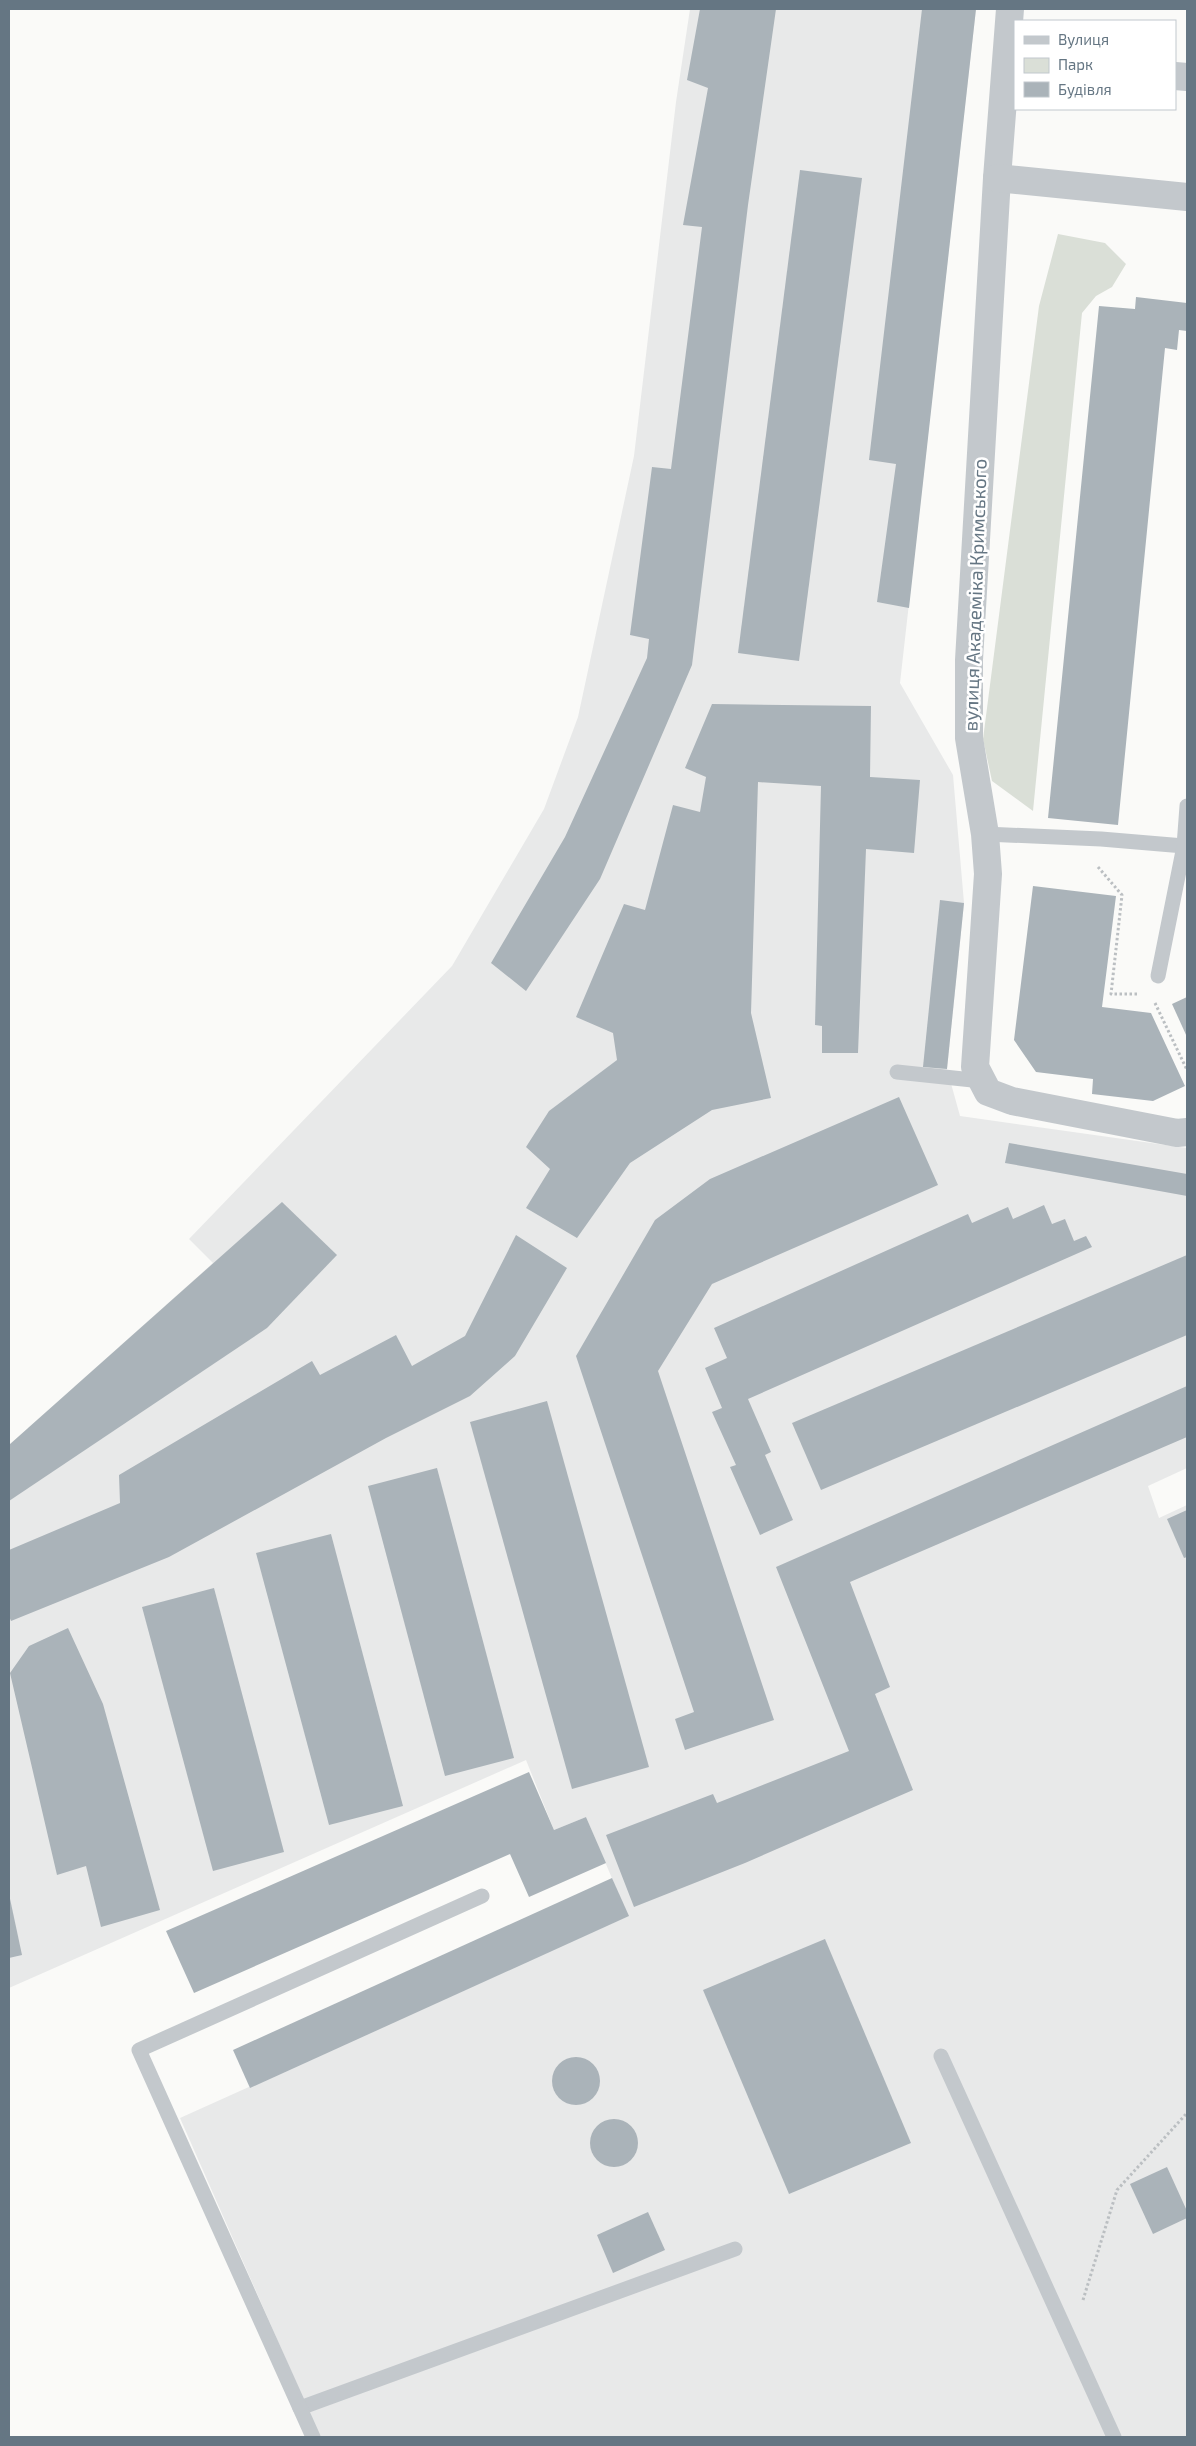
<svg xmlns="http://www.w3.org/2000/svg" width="1196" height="2446" font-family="'Exo 2',sans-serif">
  <rect width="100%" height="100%" fill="#fafaf8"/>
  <polygon fill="#e8e9e9" points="690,9 976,9 900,683 953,775 964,903 947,1069 960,1116 1187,1148 1187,1468 1148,1486 1159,1518 1187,1505 1187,2437 320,2437 180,2118 628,1916 586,1817 554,1830 526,1760 9,1988 9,1445 213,1263 189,1239 452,966 544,809 578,717 634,456 676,102"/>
  <polygon fill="#dadfd7" points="1058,234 1105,243 1126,264 1112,287 1096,296 1082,313 1033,811 992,781 983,739 1039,306"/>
  <g fill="#aab3b9">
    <polygon points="700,9 776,9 748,205 692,665 600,879 526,991 491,963 565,837 647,658 649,639 630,635 652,467 671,469 702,227 683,225 708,88 687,80"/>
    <polygon points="922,9 976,9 909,608 877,602 896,464 869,460"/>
    <polygon points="800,170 862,178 799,661 738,653"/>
    <polygon points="1136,297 1187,303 1187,331 1179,330 1177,350 1165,348 1118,825 1048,818 1099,306 1135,309"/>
    <polygon points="712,704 871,706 870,777 920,780 914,853 866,849 858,1053 822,1053 822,1026 815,1025 821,786 758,782 751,1013 771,1098 712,1110 630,1163 577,1238 526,1208 550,1169 526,1147 549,1111 617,1060 613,1033 576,1017 624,904 645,910 673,805 700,812 706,777 685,768"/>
    <polygon points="1033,886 1116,896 1102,1007 1151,1013 1185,1086 1153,1101 1092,1094 1093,1079 1036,1072 1014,1040"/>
    <polygon points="940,900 964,903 947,1069 923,1067"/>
    <polygon points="1187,997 1187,1037 1172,1004"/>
    <polygon points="899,1097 938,1185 712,1284 658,1371 774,1720 685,1750 675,1719 694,1712 576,1356 655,1220 710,1179"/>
    <polygon points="1009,1143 1187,1174 1187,1196 1005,1163"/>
    <polygon points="282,1202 337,1255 267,1328 9,1501 9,1445"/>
    <polygon points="1044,1205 1052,1224 1065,1219 1074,1241 1086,1236 1092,1247 748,1399 771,1452 765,1455 793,1520 760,1535 730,1467 736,1465 712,1412 722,1408 705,1368 727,1358 714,1328 968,1214 972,1223 1008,1207 1013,1219"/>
    <polygon points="516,1235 567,1268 515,1356 470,1396 386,1438 169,1557 11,1621 9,1616 9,1550 120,1503 119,1475 312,1361 320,1375 396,1335 412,1366 465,1336"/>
    <polygon points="1187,1255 1187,1335 821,1490 792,1423"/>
    <polygon points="1187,1386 1187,1437 850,1582 890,1687 875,1694 913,1790 745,1863 634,1907 606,1835 713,1794 717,1803 849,1751 776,1567"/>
    <polygon points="547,1401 649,1767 572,1789 470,1422"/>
    <polygon points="437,1468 514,1758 445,1776 368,1486"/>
    <polygon points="1187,1510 1187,1557 1184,1558 1167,1519"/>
    <polygon points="331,1534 403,1806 329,1825 256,1553"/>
    <polygon points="214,1588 284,1852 213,1871 142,1607"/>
    <polygon points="68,1628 103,1704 160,1910 101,1927 86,1866 57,1875 10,1673 29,1646"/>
    <polygon points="529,1772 554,1830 586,1817 606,1863 529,1897 510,1854 194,1993 166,1931"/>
    <polygon points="612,1878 629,1916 250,2088 233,2050"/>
    <polygon points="9,1894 22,1955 9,1958"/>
    <polygon points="825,1939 911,2143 789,2194 703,1990"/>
    <circle cx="576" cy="2081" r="24"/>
    <circle cx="614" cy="2143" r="24"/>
    <polygon points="1167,2167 1187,2211 1187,2218 1153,2234 1130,2184"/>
    <polygon points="648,2212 665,2250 613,2273 597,2235"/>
  </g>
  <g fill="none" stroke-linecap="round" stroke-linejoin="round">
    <g stroke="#bbbfc2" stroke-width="3" stroke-dasharray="2.5 2.5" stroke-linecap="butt">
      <polyline points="1098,867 1122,895 1111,994 1137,994"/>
      <polyline points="1155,1003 1187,1070"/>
      <polyline points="1083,2300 1117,2190 1187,2113"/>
    </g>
    <g stroke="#c3c8cc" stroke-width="15">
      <polyline points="985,834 1101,839 1184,846"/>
      <polyline points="1158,976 1184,846 1187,806"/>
      <polyline points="897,1072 982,1081"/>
      <polyline points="941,2056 1114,2437"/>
      <polyline points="300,2408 735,2249"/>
      <polyline points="313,2437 139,2050 482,1896"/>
    </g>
    <g stroke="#c3c8cc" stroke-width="28">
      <polyline points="1010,9 997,178 969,660 969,738 985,834 988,874 975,1067 988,1092 1012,1101 1177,1133 1187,1132"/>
      <polyline points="1175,76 1187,77"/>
      <polyline points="997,178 1187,197"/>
    </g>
  </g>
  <g text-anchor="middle" stroke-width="5" stroke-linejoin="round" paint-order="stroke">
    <g font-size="19" fill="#657683" stroke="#fff">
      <text transform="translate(975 595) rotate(-88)" y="7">вулиця Академіка Кримського</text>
    </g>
  </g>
  <rect width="1196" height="2446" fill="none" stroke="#657683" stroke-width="20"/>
  <rect x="1014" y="20" width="162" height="90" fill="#ffffff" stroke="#c1c8cd"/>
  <rect x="1024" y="36" width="25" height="8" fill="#c3c8cc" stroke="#c1c8cd"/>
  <text x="1058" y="45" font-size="15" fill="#657683">Вулиця</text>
  <rect x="1024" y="58" width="25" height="15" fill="#dadfd7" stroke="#c1c8cd"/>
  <text x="1058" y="70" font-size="15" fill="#657683">Парк</text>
  <rect x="1024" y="82" width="25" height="15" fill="#aab3b9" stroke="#c1c8cd"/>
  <text x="1058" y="95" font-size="15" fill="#657683">Будівля</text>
</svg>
